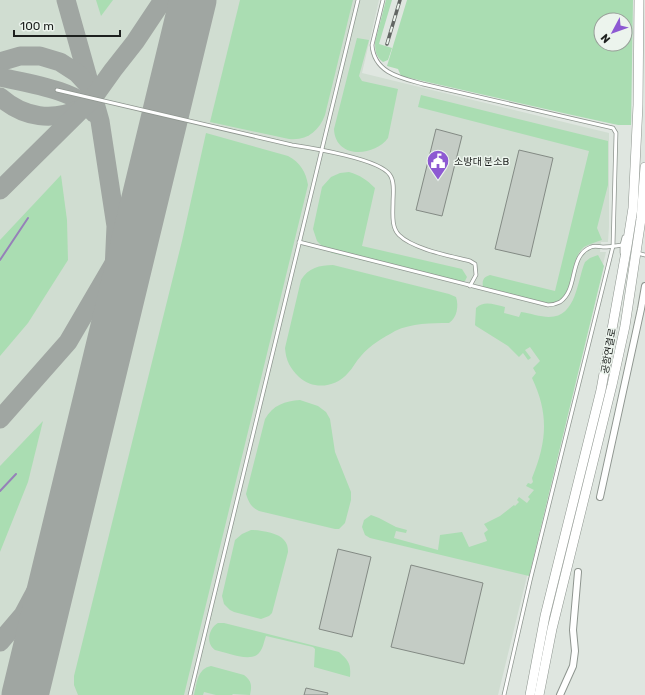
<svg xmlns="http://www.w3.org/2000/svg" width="645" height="695" font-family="Rubik,'Noto Sans KR',sans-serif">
  <rect width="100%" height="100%" fill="#dfe6e0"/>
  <polygon fill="#d0ddd1" points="0,0 379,0 362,73 609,133 609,227 608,242 601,242 600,252 606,252 498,695 0,695"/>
  <g fill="#aaddb2" fill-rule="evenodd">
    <polygon points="96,0 113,0 101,16"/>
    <path d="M240 0H353L325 115C319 131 307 141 289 139L210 122Z"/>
    <path d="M386 0H392L379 44 392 48 388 60 383 62C376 57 375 51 375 42Z"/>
    <path d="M407 0H633L631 125H618L572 115 401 76 398 69 387 66ZM601 20H625V44H601Z"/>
    <path d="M357 38 369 40 359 76 362 81 398 89 388 138C374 157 335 159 334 129Z"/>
    <path d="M421 95 608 141V185L597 228 602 240C596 242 589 244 584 247 569 260 574 288 564 299 561 301 556 303 553 305L483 287C482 281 483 277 490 275L555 291 589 151 418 107Z"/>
    <path d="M206 133 288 156C300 162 306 172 308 185L184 695H78L74 685V676L182 241Z"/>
    <path d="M349 172C360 175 367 180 375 188L362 246 462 269 467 277 465 281 460 283 332 253 324 248 317 241 313 229 322 187 331 177 340 173Z"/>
    <polygon points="61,175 67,220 68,260 28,323 0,356 0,240"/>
    <path d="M598 255 604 266 529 576 370 538 365 535 362 527 364 520 371 515 379 518 396 527 407 530 406 533 396 531 394 538 438 550 440 535 462 532 469 547 487 541 484 533 488 530 484 524 500 516 514 505 515 506 519 502 517 500 519 497 527 503 530 499 528 497 534 490 526 486 528 483 531 484 533 482 532 478C547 441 549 414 532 378L536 373 533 368 540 361 530 347 525 350 531 358 528 360 523 353 519 357 508 346 476 326 475 325 476 308C485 300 494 305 505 307L504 313 519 317 521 312C530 313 540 317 549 317 577 317 577 280 585 262L590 258Z"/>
    <path d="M333 265 449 294 456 297C459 306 457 318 449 323 431 323 412 323 395 331 383 338 370 345 361 356 356 361 353 368 348 373 335 388 313 390 299 377 290 368 286 361 285 348L301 280C308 268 320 265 333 265Z"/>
    <path d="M300 400 318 406 326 412 330 419 335 452 351 492V500L345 523 339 529H335L259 511C251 507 249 503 246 494L265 419C273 405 285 401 300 400Z"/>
    <polygon points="43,421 28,482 0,552 0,466"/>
    <path d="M251 530C259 530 279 533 284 540 287 543 288 547 288 552L272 613 269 616 261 619 234 612 230 610 224 604 222 596 235 540 242 534Z"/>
    <path d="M218 623H224L339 652C349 661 351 664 350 677L314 667 315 649 313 647 266 636C264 641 263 649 259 653 251 663 225 652 215 650 205 643 209 628 218 623Z"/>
    <path d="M211 666 244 675C252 681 252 686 250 695L233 694 232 695H216L204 692 203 695H194C197 683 197 669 211 666Z"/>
  </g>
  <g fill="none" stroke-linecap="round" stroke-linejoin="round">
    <g stroke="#9681b8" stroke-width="2">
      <polyline points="0,260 28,218"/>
      <polyline points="0,491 16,474"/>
    </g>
    <g stroke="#a0a6a2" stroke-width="19">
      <polyline points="66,0 100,121 116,226 113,293 107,357"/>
      <polyline points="0,62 20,56 40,56 60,62 77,73 90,87"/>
      <path d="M0 77C26 83 78 90 94 113"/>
      <polyline points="172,87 178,53 185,0"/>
      <path d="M0 97C24 118 53 122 82 108"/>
      <polyline points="0,190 93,98 113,70 135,42 163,0"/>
      <polyline points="0,419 68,342 113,265 131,227 151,173"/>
      <polyline points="0,642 23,615 63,540"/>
    </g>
    <polyline stroke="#a0a6a2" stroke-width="47" points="25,695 193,0"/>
  </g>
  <g fill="#c4ccc5" stroke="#838a84">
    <polygon points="436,129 462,136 442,216 416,210"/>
    <polygon points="519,150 553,158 530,257 495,249"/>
    <polygon points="338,549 371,557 352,637 319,629"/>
    <polygon points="411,565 483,583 464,664 391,647"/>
    <polygon points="306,688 328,693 327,695 304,695"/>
  </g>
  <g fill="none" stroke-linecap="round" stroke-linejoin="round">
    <g stroke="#8e958f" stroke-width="4.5">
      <g id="lane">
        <path d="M383 0 372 45C374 73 401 78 423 84L613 128 616 133 613 246 530 581 504 695"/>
        <path d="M57 90 292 145C312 148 380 159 390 175 395 182 393 194 393 202 393 213 391 227 399 235 413 249 450 256 470 261L475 264 476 275 470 286"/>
        <path d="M299 242 548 305C551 305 556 304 560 302 579 289 568 256 591 247 595 245 599 247 603 247 609 247 616 246 622 245"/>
        <polyline points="622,253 622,245 624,237"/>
        <polyline points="637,253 645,255"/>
        <polyline points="190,695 358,0"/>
      </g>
    </g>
    <g stroke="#8e958f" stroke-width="8">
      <g id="street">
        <polyline points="600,497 641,309 645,286"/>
        <polyline points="560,695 573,666 575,651 573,630 578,572"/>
      </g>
    </g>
    <g stroke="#8e958f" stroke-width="10">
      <g id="secondary">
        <polyline points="530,695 545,616 601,390 627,246 633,208 638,105 639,0"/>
        <polyline points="539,695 552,629 612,385 625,326 641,219 645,167"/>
      </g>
    </g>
    <use href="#lane" stroke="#fff" stroke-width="3"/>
    <use href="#street" stroke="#fff" stroke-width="6"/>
    <use href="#secondary" stroke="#fff" stroke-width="9"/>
    <g stroke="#626663" stroke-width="3.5">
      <polyline id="rail" points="387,44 400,0"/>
    </g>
    <use href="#rail" stroke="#ecf4ed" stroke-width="2" stroke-dasharray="6" stroke-linecap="butt"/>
  </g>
  <defs>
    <g id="civic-pin" transform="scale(1.15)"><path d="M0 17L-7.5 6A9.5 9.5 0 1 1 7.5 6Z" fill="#8d59d2" stroke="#ecf4ed"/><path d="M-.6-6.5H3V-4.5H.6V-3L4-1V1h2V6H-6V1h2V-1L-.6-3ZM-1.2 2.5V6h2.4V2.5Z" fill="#fff"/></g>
  </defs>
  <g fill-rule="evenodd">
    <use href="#civic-pin" x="438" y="161"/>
  </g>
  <g text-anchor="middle" stroke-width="3" stroke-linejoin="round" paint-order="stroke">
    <g font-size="10" fill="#1d201e" stroke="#ecf4ed" text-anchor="start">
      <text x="454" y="165">소방대 분소B</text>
    </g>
    <g font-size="10" fill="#1d201e" stroke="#ecf4ed">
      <text transform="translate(608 351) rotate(-80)" y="4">공항연결로</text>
    </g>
  </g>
  <g transform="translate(613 32) rotate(229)"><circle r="19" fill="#ecf4ed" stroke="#999f9a"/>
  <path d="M0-3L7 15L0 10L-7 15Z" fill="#8d59d2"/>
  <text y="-6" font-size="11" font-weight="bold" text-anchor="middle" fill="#1d201e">N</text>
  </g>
  <path d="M14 30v6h106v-6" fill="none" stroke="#1d201e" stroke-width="2"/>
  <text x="20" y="30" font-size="12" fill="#1d201e" stroke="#ecf4ed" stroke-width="3" paint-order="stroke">100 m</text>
</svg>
